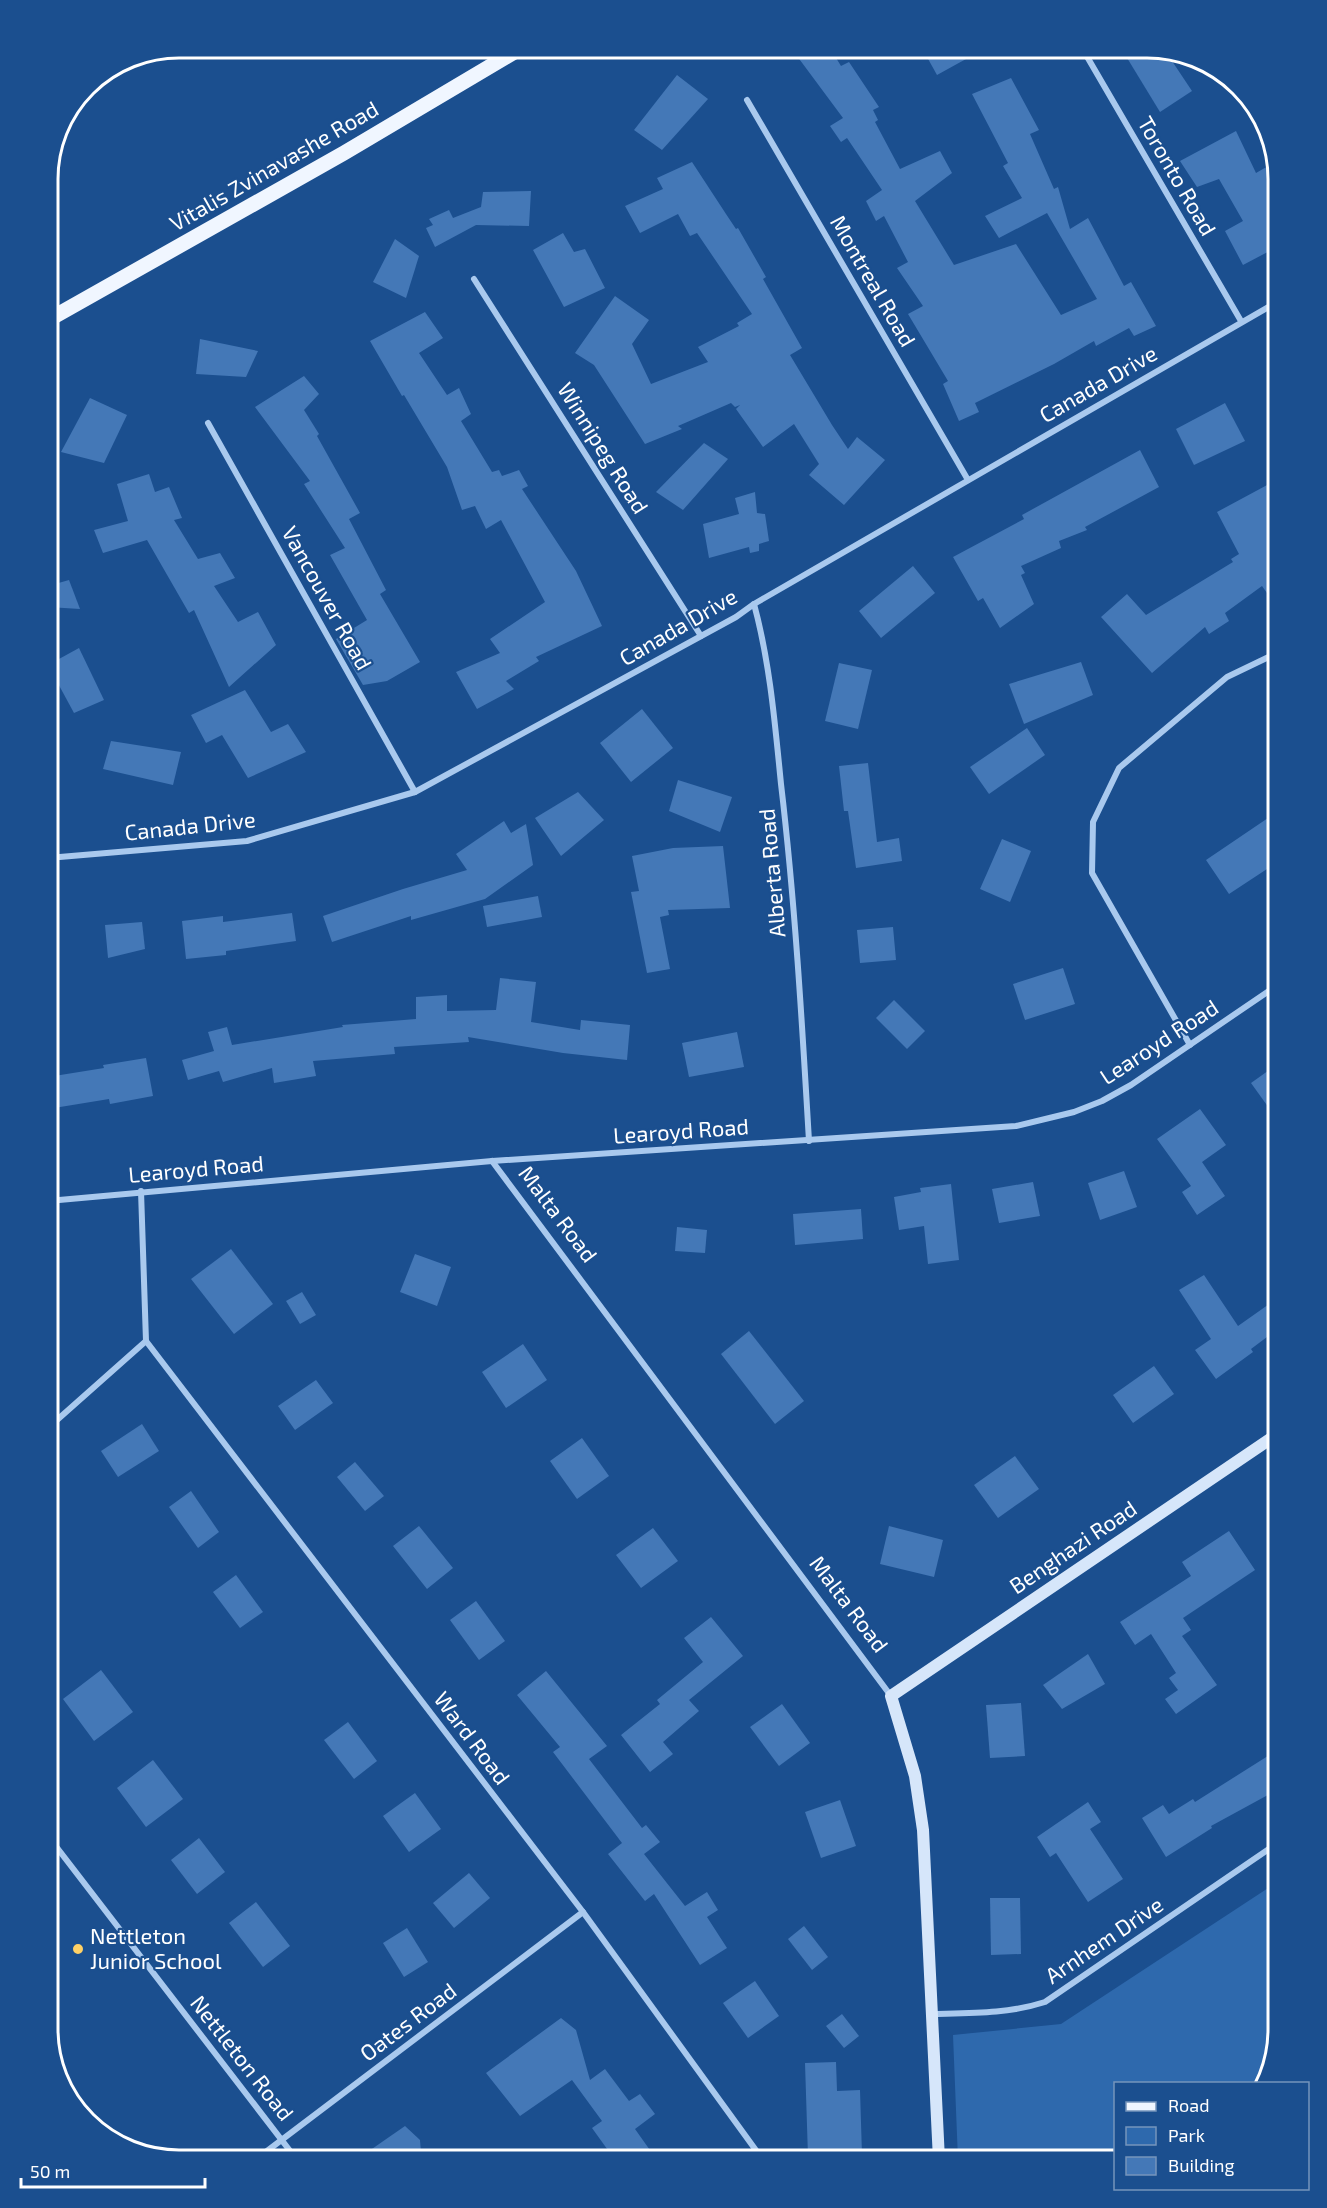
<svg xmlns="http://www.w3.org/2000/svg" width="1327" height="2208" font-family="'Exo 2',sans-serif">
  <rect width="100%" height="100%" fill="#1b4f8f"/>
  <polygon fill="#2e69ad" points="1279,1881 1279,2029 1262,2083 1116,2084 1115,2160 958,2160 953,2035 1061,2024"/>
  <g fill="#4478b7">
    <polygon points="814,48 830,48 841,66 849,62 879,107 873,110 878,120 875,122 900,169 940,151 952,173 915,201 954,265 1016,244 1061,315 1097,299 1047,213 999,238 985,216 1022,198 1003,166 1008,163 972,94 1011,78 1039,130 1030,134 1054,189 1058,187 1070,229 1088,218 1124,286 1131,282 1156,326 1134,336 1129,328 1096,346 1094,341 1054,364 975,403 979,412 959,421 943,384 948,381 908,314 923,306 897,268 908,262 884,216 876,221 866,201 882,190 847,138 841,142 830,126 843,118 797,56"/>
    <polygon points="922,48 986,48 937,75"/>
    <polygon points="1121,48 1156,48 1166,52 1192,91 1160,112"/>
    <polygon points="677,75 708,99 662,150 634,130"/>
    <polygon points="1236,131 1256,173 1275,162 1279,180 1279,246 1243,265 1225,231 1243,221 1219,179 1197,187 1180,161"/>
    <polygon points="692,162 726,214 736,229 738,228 766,277 763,279 802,348 790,355 832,425 848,449 857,437 885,460 844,505 809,475 819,464 794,424 763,447 736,409 740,405 735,407 731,403 678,426 682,429 645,444 594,365 575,353 615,296 649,320 632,344 651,384 708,362 698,347 739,326 737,323 752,314 697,233 690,236 678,214 640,233 625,206 663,189 657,178"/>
    <polygon points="531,191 529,226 476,225 435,247 426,228 433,225 429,219 449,210 453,218 481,207 483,192"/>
    <polygon points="563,233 574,252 585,249 605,288 564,307 533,250"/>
    <polygon points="395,239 419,256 406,298 373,282"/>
    <polygon points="425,312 443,338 419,353 447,395 459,388 471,414 461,421 492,472 499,470 502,476 519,470 528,486 522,489 576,571 602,626 536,657 539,661 506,681 514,689 477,709 456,672 500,653 490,639 545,602 501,520 486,529 475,506 462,510 447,467 404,395 402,396 370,341"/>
    <polygon points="200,339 258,351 246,377 196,374"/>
    <polygon points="304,376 319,394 304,410 319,434 317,436 360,513 349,519 386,590 380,594 420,662 387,681 363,685 336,639 367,620 330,555 345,548 304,484 310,481 255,407"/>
    <polygon points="90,398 127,415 104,463 61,452"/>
    <polygon points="1225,403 1245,441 1194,465 1176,429"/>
    <polygon points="704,443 728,459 683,510 656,492"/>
    <polygon points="1140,450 1159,487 1085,527 1087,530 1059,541 1061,548 1021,566 1025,573 1021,575 1034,604 1000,628 983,598 978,601 953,557 1024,519 1022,515"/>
    <polygon points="149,474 155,492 169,487 182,518 174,520 198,559 220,553 235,578 214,586 238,622 258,612 276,645 229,687 194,610 189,613 147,540 103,553 94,530 128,521 117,484"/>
    <polygon points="1269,484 1279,499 1279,512 1268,518 1279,535 1279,610 1262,586 1225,613 1229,621 1209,634 1205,627 1152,673 1101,617 1127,594 1146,615 1233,562 1231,559 1239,554 1217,512"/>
    <polygon points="755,492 757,513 765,514 769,541 759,544 759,551 750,553 749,547 709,558 703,524 739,514 735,498"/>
    <polygon points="913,566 935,593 881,638 859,611"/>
    <polygon points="69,580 80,609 48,607 48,586"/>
    <polygon points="79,648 104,700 74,713 48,665"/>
    <polygon points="1081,662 1093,695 1024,724 1009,684"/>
    <polygon points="839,663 872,670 858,729 825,721"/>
    <polygon points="245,690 271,732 288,724 306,752 248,778 222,735 206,743 191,715"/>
    <polygon points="642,709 673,748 631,782 600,743"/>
    <polygon points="1027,728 1045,755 989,794 970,767"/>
    <polygon points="111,741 181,752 173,785 103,769"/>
    <polygon points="868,763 877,842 899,838 902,861 856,868 848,811 844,811 839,766"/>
    <polygon points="678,780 732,797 720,832 669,811"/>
    <polygon points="578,792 604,820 561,856 535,818"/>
    <polygon points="1268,818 1279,834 1279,887 1267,869 1229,894 1206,860"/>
    <polygon points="504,821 511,833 526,824 533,865 485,899 411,920 411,916 332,942 323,916 403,889 467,870 456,854"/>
    <polygon points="1002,839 1031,851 1010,902 980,889"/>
    <polygon points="723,846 730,908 668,910 669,915 660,917 670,969 647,973 631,892 639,891 632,856 673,848"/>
    <polygon points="538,896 542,917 487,927 483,906"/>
    <polygon points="292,913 296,941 226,951 226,955 186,959 182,921 223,916 223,922"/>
    <polygon points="142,922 145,949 108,958 105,925"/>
    <polygon points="893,927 896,960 860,963 857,930"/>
    <polygon points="1063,968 1075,1004 1025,1020 1013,984"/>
    <polygon points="500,978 536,982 531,1022 580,1030 581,1020 630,1025 627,1060 563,1053 468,1037 469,1042 394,1047 395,1054 313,1061 316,1076 274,1083 272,1068 223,1082 219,1071 188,1080 182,1060 214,1051 208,1032 227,1027 232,1045 343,1027 342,1025 416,1019 416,997 447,995 447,1011 496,1010"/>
    <polygon points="894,1000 925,1031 907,1049 876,1018"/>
    <polygon points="737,1032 744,1067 689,1077 682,1043"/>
    <polygon points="146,1058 153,1096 110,1104 109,1099 48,1109 48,1077 104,1068 103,1065"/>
    <polygon points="1279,1063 1279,1122 1251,1083"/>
    <polygon points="1200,1109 1226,1145 1202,1162 1225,1196 1197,1215 1182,1192 1191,1186 1157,1139"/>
    <polygon points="1124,1171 1137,1207 1100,1220 1088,1183"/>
    <polygon points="1033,1182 1040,1216 999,1223 992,1189"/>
    <polygon points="951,1184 959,1260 928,1264 924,1226 899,1230 894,1197 921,1192 920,1188"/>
    <polygon points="861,1209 863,1239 795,1245 793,1214"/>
    <polygon points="677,1227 707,1230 705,1253 675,1251"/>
    <polygon points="231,1249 273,1304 234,1334 191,1279"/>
    <polygon points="415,1254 451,1267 437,1306 400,1292"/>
    <polygon points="1204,1275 1238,1326 1279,1297 1279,1328 1251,1349 1253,1352 1216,1379 1195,1350 1211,1339 1179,1290"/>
    <polygon points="302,1292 316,1315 300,1324 286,1301"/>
    <polygon points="749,1331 804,1401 775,1424 721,1354"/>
    <polygon points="523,1344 547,1380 506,1408 482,1372"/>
    <polygon points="1154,1366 1174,1394 1133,1423 1113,1395"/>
    <polygon points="316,1380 333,1403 295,1430 278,1406"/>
    <polygon points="142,1424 159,1451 118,1477 101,1451"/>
    <polygon points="582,1438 609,1476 577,1499 550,1461"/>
    <polygon points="1015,1456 1039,1489 998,1518 974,1485"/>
    <polygon points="355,1462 384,1496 365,1511 337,1477"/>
    <polygon points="191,1491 219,1532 198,1548 169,1507"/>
    <polygon points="419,1526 453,1568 427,1589 393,1546"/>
    <polygon points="889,1526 943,1540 934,1577 880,1564"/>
    <polygon points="653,1528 678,1561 641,1588 616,1555"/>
    <polygon points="1229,1531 1255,1570 1183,1618 1191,1630 1182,1636 1217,1685 1176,1714 1165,1699 1178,1690 1169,1678 1176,1673 1151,1634 1135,1645 1120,1622 1191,1576 1182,1562"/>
    <polygon points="236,1575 263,1612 240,1628 213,1592"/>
    <polygon points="476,1601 505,1641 479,1660 450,1620"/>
    <polygon points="711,1617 743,1656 689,1700 699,1711 663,1742 673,1754 650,1772 621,1735 660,1704 657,1700 703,1662 684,1638"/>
    <polygon points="1088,1654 1105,1684 1062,1709 1043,1685"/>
    <polygon points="101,1670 133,1712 94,1741 63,1699"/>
    <polygon points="546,1671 607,1746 589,1759 642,1828 646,1825 660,1842 644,1854 685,1906 707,1892 718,1910 707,1917 727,1948 700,1965 654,1894 645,1901 608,1854 622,1843 553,1752 560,1747 517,1695"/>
    <polygon points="1021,1703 1025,1756 990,1758 986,1705"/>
    <polygon points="782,1704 810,1743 779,1766 750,1727"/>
    <polygon points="348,1722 377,1761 354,1779 324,1740"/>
    <polygon points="1271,1754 1279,1769 1279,1789 1211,1826 1212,1828 1166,1857 1142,1818 1163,1805 1169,1814 1193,1799 1195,1802"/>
    <polygon points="153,1760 183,1799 146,1827 117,1788"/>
    <polygon points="415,1793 441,1829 409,1852 383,1816"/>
    <polygon points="840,1800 856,1846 821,1858 805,1812"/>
    <polygon points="1088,1802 1101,1822 1090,1829 1123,1879 1088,1902 1056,1853 1050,1857 1037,1837"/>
    <polygon points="199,1838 225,1872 197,1894 171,1860"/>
    <polygon points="469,1873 490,1898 454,1928 433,1903"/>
    <polygon points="990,1898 1020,1898 1021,1954 991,1955"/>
    <polygon points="256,1902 290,1946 263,1967 229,1923"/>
    <polygon points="804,1926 828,1957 812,1970 788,1939"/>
    <polygon points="407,1928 428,1962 404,1977 383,1943"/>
    <polygon points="755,1981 779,2016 748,2038 723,2003"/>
    <polygon points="842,2014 859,2036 844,2048 826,2026"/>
    <polygon points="561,2018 576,2030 590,2080 605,2069 629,2101 640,2094 655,2114 635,2129 657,2160 615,2160 592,2128 602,2121 572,2080 520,2116 486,2073"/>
    <polygon points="836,2062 837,2091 860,2090 862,2155 808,2157 805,2063"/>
    <polygon points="405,2126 420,2140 421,2153 410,2160 356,2160"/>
  </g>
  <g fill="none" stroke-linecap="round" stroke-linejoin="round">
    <g stroke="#a9c9ee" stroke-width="6">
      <polyline points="1082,48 1241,321"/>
      <polyline points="747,100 968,480"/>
      <polyline points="474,279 701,636"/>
      <polyline points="208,423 415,792"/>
      <path d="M754 604C770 663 775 724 781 784 795 902 802 1022 809 1141"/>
      <polyline points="48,858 247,841 415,792 736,617 754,604 1279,301"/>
      <polyline points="1190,1045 1092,873 1093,822 1119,768 1227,677 1279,652"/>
      <polyline points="492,1161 891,1696"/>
      <polyline points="48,1201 492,1161 1016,1126 1074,1112 1102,1101 1131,1085 1279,984"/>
      <polyline points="146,1341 583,1912 763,2160"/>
      <polyline points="48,1428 146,1341 141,1191"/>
      <polyline points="48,1836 297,2160"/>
      <path d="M931 2014C970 2013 1008 2014 1045 2002L1279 1842"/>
      <polyline points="255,2160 583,1912"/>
    </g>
    <polyline stroke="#d6e6fa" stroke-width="12" points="939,2160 923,1830 915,1776 891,1696 1279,1433"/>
    <polyline stroke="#f0f6ff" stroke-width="15" points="48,320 344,153 521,48"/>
  </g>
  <circle fill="#ffd166" stroke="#1b4f8f" stroke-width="2" cx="78" cy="1949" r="6"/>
  <g text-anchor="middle" stroke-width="4.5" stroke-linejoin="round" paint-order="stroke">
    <g font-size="22" fill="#fff" stroke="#1b4f8f">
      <text transform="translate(274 166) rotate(-30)" y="8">Vitalis Zvinavashe Road</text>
      <text transform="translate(1177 176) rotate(60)" y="8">Toronto Road</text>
      <text transform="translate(873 281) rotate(60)" y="8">Montreal Road</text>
      <text transform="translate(1098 384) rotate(-30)" y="8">Canada Drive</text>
      <text transform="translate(603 448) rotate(58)" y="8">Winnipeg Road</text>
      <text transform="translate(327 598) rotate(61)" y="8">Vancouver Road</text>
      <text transform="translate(678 627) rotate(-30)" y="8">Canada Drive</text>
      <text transform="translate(190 826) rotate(-6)" y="8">Canada Drive</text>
      <text transform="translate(772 873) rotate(-95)" y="8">Alberta Road</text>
      <text transform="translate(1159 1042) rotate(-33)" y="8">Learoyd Road</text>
      <text transform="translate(681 1131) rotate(-4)" y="8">Learoyd Road</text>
      <text transform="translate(196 1169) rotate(-5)" y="8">Learoyd Road</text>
      <text transform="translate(558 1214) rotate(53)" y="8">Malta Road</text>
      <text transform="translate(1073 1547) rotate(-34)" y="8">Benghazi Road</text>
      <text transform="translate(849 1604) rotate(53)" y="8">Malta Road</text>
      <text transform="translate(472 1738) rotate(53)" y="8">Ward Road</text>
      <text transform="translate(1104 1940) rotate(-34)" y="8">Arnhem Drive</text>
      <text transform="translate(408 2022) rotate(-37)" y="8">Oates Road</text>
      <text transform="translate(242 2058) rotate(52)" y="8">Nettleton Road</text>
    </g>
    <g font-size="22" fill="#fff" stroke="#1b4f8f" text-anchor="start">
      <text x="90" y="1944">Nettleton<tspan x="90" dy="25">Junior School</tspan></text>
    </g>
  </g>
  <path d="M0 0H1327V2208H0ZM179 58H1147A121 121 0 0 1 1268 179V2029A121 121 0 0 1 1147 2150H179A121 121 0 0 1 58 2029V179A121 121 0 0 1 179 58Z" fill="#1b4f8f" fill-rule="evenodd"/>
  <path fill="none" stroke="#fff" stroke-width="3" d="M179 58H1147A121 121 0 0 1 1268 179V2029A121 121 0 0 1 1147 2150H179A121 121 0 0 1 58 2029V179A121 121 0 0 1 179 58Z"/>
  <rect x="1114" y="2082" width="195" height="108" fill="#1b4f8f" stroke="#7695bc" stroke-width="1.5"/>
  <rect x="1126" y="2102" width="30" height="9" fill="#f0f6ff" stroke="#7695bc" stroke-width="1.5"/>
  <text x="1168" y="2112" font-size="18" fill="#ffffff">Road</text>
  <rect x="1126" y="2127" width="30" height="18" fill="#2e69ad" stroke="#7695bc" stroke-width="1.5"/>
  <text x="1168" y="2142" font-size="18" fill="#ffffff">Park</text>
  <rect x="1126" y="2157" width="30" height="18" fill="#4478b7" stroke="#7695bc" stroke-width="1.5"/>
  <text x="1168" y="2172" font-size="18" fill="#ffffff">Building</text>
  <path d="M21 2178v9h184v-9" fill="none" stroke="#ffffff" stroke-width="3"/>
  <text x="30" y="2178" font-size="18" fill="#ffffff" stroke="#1b4f8f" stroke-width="4.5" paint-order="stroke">50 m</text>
</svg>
